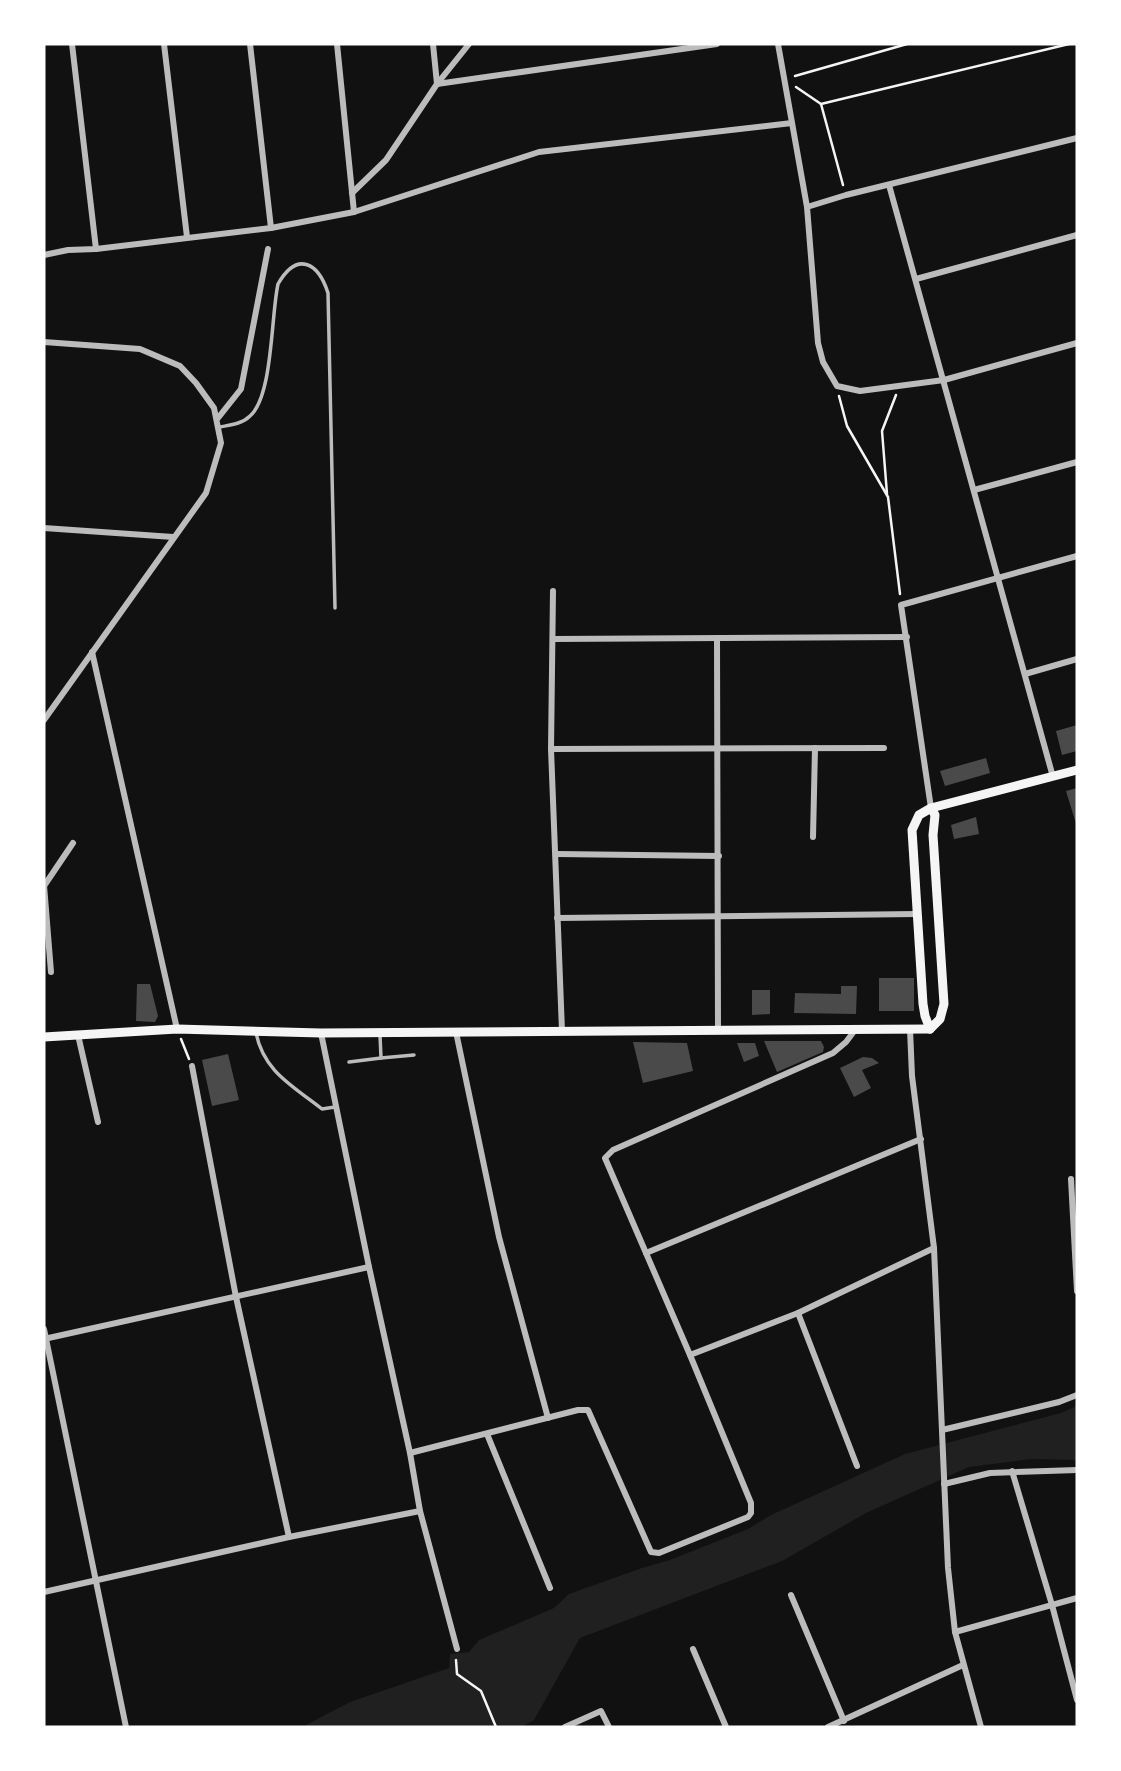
<svg xmlns="http://www.w3.org/2000/svg" width="1121" height="1771" font-family="Barlow,sans-serif">
  <rect width="100%" height="100%" fill="#111"/>
  <polygon fill="#202020" points="1077,1406 1077,1460 1031,1459 969,1467 866,1513 782,1561 580,1638 534,1720 521,1727 302,1727 350,1702 449,1668 450,1654 469,1652 479,1640 554,1608 569,1594 642,1568 670,1560 748,1529 771,1515 905,1454 1061,1413"/>
  <g fill="#4a4a4a">
    <polygon points="1077,725 1077,751 1062,755 1056,731"/>
    <polygon points="986,758 990,773 945,786 940,771"/>
    <polygon points="1077,788 1077,827 1066,791"/>
    <polygon points="976,817 979,834 954,839 951,825"/>
    <rect x="879" y="978" width="35" height="33"/>
    <polygon points="137,984 150,984 158,1016 155,1022 136,1021"/>
    <polygon points="841,986 857,986 856,1014 794,1013 795,993 841,994"/>
    <polygon points="752,990 770,990 770,1014 752,1015"/>
    <polygon points="764,1041 821,1041 824,1047 823,1052 777,1072"/>
    <polygon points="633,1042 687,1043 693,1071 643,1083"/>
    <polygon points="737,1043 755,1043 759,1056 744,1062"/>
    <polygon points="228,1054 239,1100 212,1106 202,1060"/>
    <polygon points="863,1057 872,1058 879,1063 862,1070 871,1088 854,1097 840,1068"/>
  </g>
  <g fill="none" stroke-linecap="round" stroke-linejoin="round">
    <g stroke="#f5f5f5" stroke-width="2.5">
      <polyline points="795,76 907,44"/>
      <polyline points="796,87 821,104 1069,44"/>
      <polyline points="821,104 843,185"/>
      <polyline points="839,396 847,426 888,497 900,594"/>
      <polyline points="887,494 882,431 896,395"/>
      <polyline points="181,1039 189,1059"/>
      <polyline points="456,1660 457,1674 481,1691 496,1727"/>
    </g>
    <g stroke="#bcbcbc" stroke-width="3.5">
      <path d="M220 427C230 425 242 424 250 416 273 396 271 315 278 284 297 251 318 262 328 293L335 608"/>
      <path d="M256 1033C264 1072 293 1086 322 1109L335 1107"/>
      <polyline points="381,1058 414,1055"/>
      <polyline points="349,1062 381,1058 380,1035"/>
    </g>
    <g stroke="#bcbcbc" stroke-width="6">
      <polyline points="72,44 96,249"/>
      <polyline points="164,44 187,237"/>
      <polyline points="250,44 271,228"/>
      <polyline points="337,44 354,212"/>
      <polyline points="433,44 437,84"/>
      <polyline points="778,44 807,207 818,343 823,362 837,386 860,391 944,380 1077,343"/>
      <polyline points="437,84 717,44"/>
      <polyline points="889,185 1053,777"/>
      <polyline points="352,193 386,160 437,84 469,44"/>
      <polyline points="807,207 846,195 1077,138"/>
      <polyline points="44,255 68,250 96,249 271,228 354,212 539,152 792,123"/>
      <polyline points="916,279 1077,235"/>
      <polyline points="44,342 140,349 180,366 196,383 214,408 221,443 206,493 44,720"/>
      <polyline points="218,418 241,389 268,249"/>
      <polyline points="974,490 1077,462"/>
      <polyline points="44,528 173,537"/>
      <polyline points="553,591 551,749 562,1031"/>
      <polyline points="717,638 718,1030"/>
      <polyline points="553,639 907,637"/>
      <polyline points="92,652 177,1029"/>
      <polyline points="1025,674 1077,659"/>
      <polyline points="551,749 884,748"/>
      <polyline points="931,808 901,605 1077,556"/>
      <polyline points="813,837 815,748"/>
      <polyline points="556,854 719,856"/>
      <polyline points="44,885 51,972"/>
      <polyline points="44,886 73,843"/>
      <polyline points="557,918 918,914"/>
      <polyline points="910,1029 912,1076 934,1248 948,1568 955,1632 981,1727"/>
      <polyline points="456,1032 499,1237 548,1418"/>
      <polyline points="321,1033 369,1267 410,1453 420,1511 457,1649"/>
      <polyline points="78,1035 98,1122"/>
      <polyline points="192,1066 236,1297 289,1537"/>
      <polyline points="1071,1179 1077,1291"/>
      <polyline points="646,1253 921,1139"/>
      <polyline points="798,1313 857,1466"/>
      <polyline points="44,1329 126,1727"/>
      <polyline points="44,1339 369,1267"/>
      <polyline points="690,1355 798,1313 934,1248"/>
      <polyline points="942,1430 1059,1402 1077,1395"/>
      <polyline points="487,1434 550,1588"/>
      <polyline points="410,1453 578,1410 588,1410 651,1552 659,1553 748,1517 751,1513 751,1503 690,1355 605,1158 613,1150 833,1053 846,1042 855,1030"/>
      <polyline points="1012,1471 1052,1605 1077,1700"/>
      <polyline points="944,1484 990,1473 1077,1470"/>
      <polyline points="44,1592 289,1537 420,1511"/>
      <polyline points="791,1595 844,1721"/>
      <polyline points="955,1632 1077,1598"/>
      <polyline points="693,1649 726,1727"/>
      <polyline points="565,1727 601,1711 609,1727"/>
      <polyline points="828,1727 963,1665"/>
    </g>
    <g stroke="#f5f5f5" stroke-width="9">
      <polyline points="930,1029 925,1016 923,1004 912,830 919,815 931,808 1077,770"/>
      <polyline points="930,1029 940,1019 944,1004 933,835 935,815 931,808"/>
      <polyline points="44,1037 177,1029 321,1033 930,1029"/>
    </g>
  </g>
  <rect width="1121" height="1771" fill="none" stroke="#ffffff" stroke-width="91"/>
</svg>
